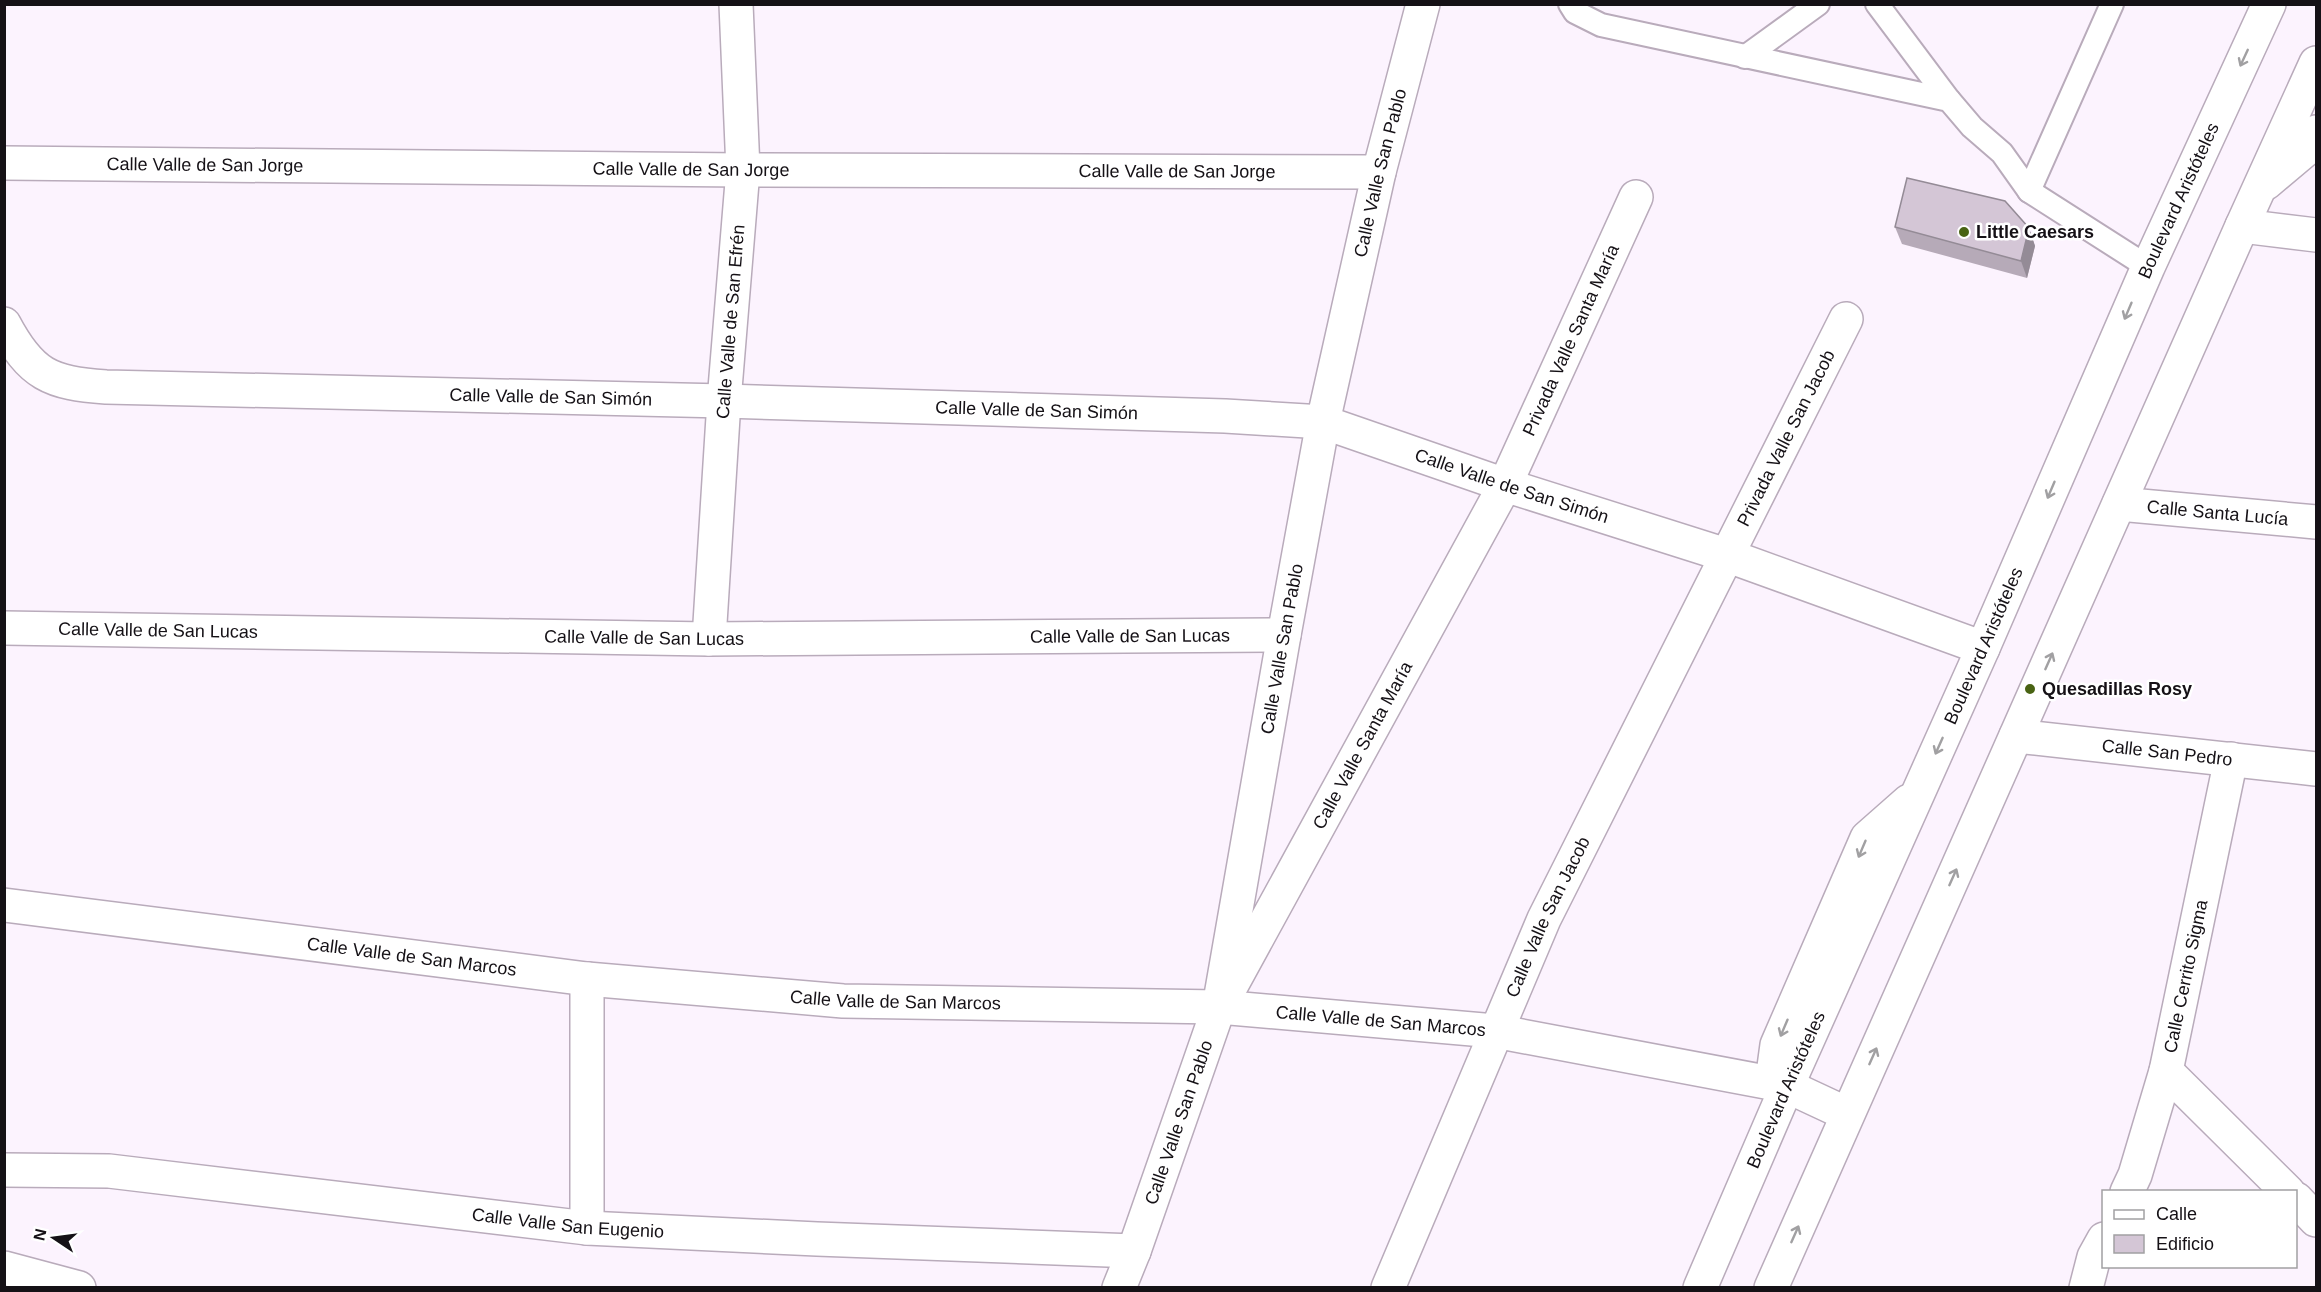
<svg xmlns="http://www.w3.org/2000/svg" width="2321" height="1292" font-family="Arial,sans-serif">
  <rect width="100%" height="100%" fill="#fcf3fe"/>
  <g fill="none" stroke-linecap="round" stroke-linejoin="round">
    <g stroke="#b9abbb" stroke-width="26">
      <g id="service">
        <polyline points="1570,4 1575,12 1601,25 1949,100 1972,127 2002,153 2029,191 2148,267"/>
        <polyline points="1877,4 1949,100"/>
        <polyline points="1745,57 1818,4"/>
        <polyline points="2029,191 2112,4"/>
      </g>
    </g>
    <g stroke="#b9abbb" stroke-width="36">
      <g id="minor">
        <path id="s1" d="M4 163 743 170 1379 172"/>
        <polyline points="2242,226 2316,235"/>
        <path id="s2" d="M4 324C31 375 50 383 106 387L724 401 1225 416 1323 422 1505 485 1726 555 1983 648"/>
        <path id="s3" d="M2119 504 2316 522"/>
        <path id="s4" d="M4 628 709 639 1284 635"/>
        <path id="s5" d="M709 639 724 401 743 170 736 4"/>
        <path id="s6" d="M4 905 587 979 843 1001 1219 1007 1495 1031 1787 1086"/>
        <path id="s7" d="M1232 984 1505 485 1636 197"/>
        <polyline points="2166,1071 2288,1192"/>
        <path id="s8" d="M4 1170 109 1171 587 1228 817 1239 1134 1251"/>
        <path id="s9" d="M2127 1192 2135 1175 2166 1071 2231 759"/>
        <polyline points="2296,1199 2316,1220"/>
        <polyline points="587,1228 587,979"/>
        <polyline points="4,1268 79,1288"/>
        <path id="s10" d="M1119 1288 1134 1251 1219 1007 1284 635 1323 422 1379 172 1423 4"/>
        <path id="s11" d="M1388 1288 1544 919 1846 319"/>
        <polyline points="2086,1288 2094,1257 2104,1239"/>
      </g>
    </g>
    <g stroke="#b9abbb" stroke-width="36">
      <g id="tertiary">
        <polyline points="2266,183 2310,146 2316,132"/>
        <path id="s12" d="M2016 736 2316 769"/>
        <polyline points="1847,1114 1787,1086 1774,1067 1777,1045 1867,838 1909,801"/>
        <path id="s13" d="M1700 1288 1787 1086 1983 648 2148 267 2269 4"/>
        <polyline points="1771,1288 2242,226 2316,63"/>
      </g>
    </g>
    <use href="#service" stroke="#fff" stroke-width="22"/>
    <use href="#minor" stroke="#fff" stroke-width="33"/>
    <use href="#tertiary" stroke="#fff" stroke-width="33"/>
  </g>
  <polygon fill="#b6aab8" points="1895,227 2029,228 2035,246 2027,278 1902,244"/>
  <polygon fill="#948b96" points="2029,228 2035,246 2027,278 2021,261"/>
  <polygon fill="#d4c6d6" stroke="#948b96" stroke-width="1.5" points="1907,178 2005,201 2029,228 2021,261 1895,227"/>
  <defs><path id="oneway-shaft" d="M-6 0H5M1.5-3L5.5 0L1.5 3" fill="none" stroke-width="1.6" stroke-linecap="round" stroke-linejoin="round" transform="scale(1.5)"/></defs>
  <g stroke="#a1a0a2">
    <use href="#oneway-shaft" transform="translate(2244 58) rotate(115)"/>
    <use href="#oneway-shaft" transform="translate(2128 311) rotate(113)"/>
    <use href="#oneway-shaft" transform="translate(2051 490) rotate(113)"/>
    <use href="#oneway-shaft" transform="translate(2049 661) rotate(-66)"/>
    <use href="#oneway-shaft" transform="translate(1939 746) rotate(114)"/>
    <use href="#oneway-shaft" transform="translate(1862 849) rotate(113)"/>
    <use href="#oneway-shaft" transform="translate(1953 877) rotate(-66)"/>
    <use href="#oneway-shaft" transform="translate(1784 1028) rotate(113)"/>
    <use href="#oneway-shaft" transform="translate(1873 1056) rotate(-66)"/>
    <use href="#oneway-shaft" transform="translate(1795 1234) rotate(-66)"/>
  </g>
  <g fill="#496313" stroke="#fff" stroke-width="2">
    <circle cx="1964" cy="232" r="6"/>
    <circle cx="2030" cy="689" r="6"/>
  </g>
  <g text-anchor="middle" stroke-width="5" stroke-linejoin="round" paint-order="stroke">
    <g font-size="18" fill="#151116" stroke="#fff">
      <text dy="6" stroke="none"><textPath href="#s1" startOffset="201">Calle Valle de San Jorge</textPath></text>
      <text dy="6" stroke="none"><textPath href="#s1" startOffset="687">Calle Valle de San Jorge</textPath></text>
      <text dy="6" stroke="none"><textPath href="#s1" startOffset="1173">Calle Valle de San Jorge</textPath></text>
      <text dy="6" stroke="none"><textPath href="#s10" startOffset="1148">Calle Valle San Pablo</textPath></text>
      <text dy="6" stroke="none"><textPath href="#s13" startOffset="1188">Boulevard Aristóteles</textPath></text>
      <text dy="6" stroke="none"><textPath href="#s5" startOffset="318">Calle Valle de San Efrén</textPath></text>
      <text dy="6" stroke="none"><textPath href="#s7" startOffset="728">Privada Valle Santa María</textPath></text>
      <text dy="6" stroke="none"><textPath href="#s2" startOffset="573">Calle Valle de San Simón</textPath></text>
      <text dy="6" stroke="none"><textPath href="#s2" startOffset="1059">Calle Valle de San Simón</textPath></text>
      <text dy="6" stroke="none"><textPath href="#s11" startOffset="939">Privada Valle San Jacob</textPath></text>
      <text dy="6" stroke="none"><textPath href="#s2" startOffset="1545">Calle Valle de San Simón</textPath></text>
      <text dy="6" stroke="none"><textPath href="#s3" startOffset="99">Calle Santa Lucía</textPath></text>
      <text dy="6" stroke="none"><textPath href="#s4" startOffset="154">Calle Valle de San Lucas</textPath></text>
      <text dy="6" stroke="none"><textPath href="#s4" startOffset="1126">Calle Valle de San Lucas</textPath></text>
      <text dy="6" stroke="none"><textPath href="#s4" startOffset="640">Calle Valle de San Lucas</textPath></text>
      <text dy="6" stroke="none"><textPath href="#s13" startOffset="702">Boulevard Aristóteles</textPath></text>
      <text dy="6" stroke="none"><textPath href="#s10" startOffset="662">Calle Valle San Pablo</textPath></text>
      <text dy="6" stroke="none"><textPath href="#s7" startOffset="272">Calle Valle Santa María</textPath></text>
      <text dy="6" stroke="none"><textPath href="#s12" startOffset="152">Calle San Pedro</textPath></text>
      <text dy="6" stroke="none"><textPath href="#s11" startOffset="404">Calle Valle San Jacob</textPath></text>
      <text dy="6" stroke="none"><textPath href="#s6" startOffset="411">Calle Valle de San Marcos</textPath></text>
      <text dy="6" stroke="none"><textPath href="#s9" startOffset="224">Calle Cerrito Sigma</textPath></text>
      <text dy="6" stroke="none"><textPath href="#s6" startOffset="897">Calle Valle de San Marcos</textPath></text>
      <text dy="6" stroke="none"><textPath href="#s6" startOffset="1383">Calle Valle de San Marcos</textPath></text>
      <text dy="6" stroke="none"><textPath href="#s13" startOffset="216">Boulevard Aristóteles</textPath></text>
      <text dy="6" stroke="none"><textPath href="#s10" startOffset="176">Calle Valle San Pablo</textPath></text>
      <text dy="6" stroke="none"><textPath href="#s8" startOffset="567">Calle Valle San Eugenio</textPath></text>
    </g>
    <g font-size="18" font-weight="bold" fill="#151116" stroke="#fff" text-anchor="start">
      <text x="1976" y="238">Little Caesars</text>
      <text x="2042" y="695">Quesadillas Rosy</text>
    </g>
  </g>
  <rect width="2321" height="1292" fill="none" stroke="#151116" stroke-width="12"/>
  <rect x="2102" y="1190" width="195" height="78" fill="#ffffff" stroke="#a1a0a2" stroke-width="1.5"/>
  <rect x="2114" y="1210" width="30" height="9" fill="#ffffff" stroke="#a1a0a2" stroke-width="1.5"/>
  <text x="2156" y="1220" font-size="18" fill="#151116">Calle</text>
  <rect x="2114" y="1235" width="30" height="18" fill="#d4c6d6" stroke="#a1a0a2" stroke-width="1.5"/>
  <text x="2156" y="1250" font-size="18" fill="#151116">Edificio</text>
  <g transform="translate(54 1238) rotate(283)" stroke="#ffffff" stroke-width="4.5" paint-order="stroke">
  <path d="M0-4.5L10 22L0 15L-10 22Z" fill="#151116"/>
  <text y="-9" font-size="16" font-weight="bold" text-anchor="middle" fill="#151116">N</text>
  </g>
</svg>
